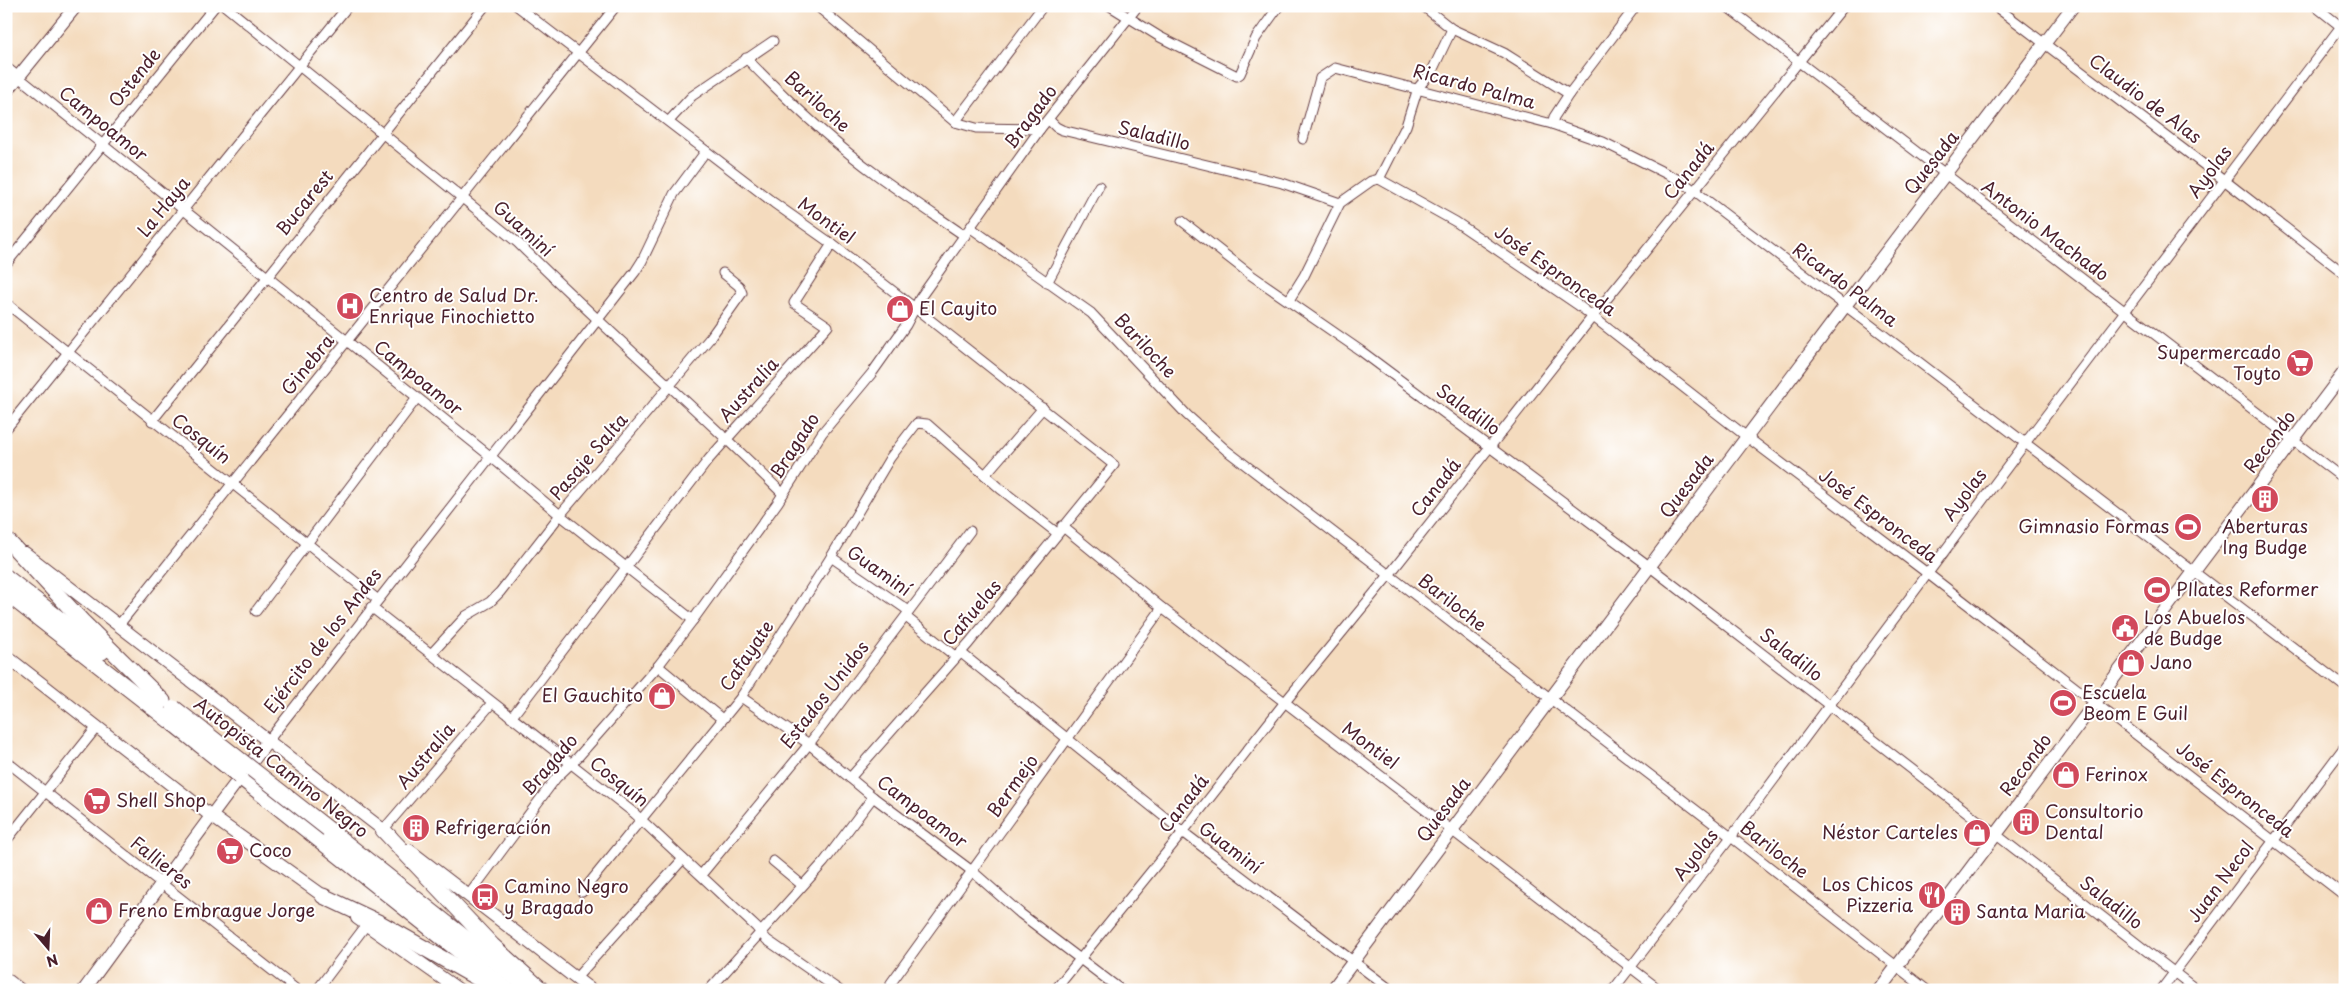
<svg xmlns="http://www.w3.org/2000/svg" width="2351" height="996" font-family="'Playpen Sans',sans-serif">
  <rect width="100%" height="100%" fill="#fff"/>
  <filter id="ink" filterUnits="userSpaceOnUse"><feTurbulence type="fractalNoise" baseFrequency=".02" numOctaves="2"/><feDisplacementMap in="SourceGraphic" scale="10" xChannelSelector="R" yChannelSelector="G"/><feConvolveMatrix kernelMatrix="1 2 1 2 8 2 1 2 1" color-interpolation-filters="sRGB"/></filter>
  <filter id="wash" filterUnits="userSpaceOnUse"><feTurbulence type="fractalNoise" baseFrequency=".0096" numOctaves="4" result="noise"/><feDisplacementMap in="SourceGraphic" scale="20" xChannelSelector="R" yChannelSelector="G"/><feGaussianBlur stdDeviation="1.12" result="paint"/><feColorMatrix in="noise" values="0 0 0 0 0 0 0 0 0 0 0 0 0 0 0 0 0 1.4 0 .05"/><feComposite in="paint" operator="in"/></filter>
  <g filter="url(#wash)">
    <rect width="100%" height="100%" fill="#f4dbbe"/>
  </g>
  <g filter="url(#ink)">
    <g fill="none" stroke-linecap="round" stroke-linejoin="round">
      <g stroke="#643b41" stroke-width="11">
        <g id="street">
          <path d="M225 6 518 243C604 329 697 408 783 494"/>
          <polyline points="517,6 774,203 832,244 915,308 1114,465 969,643 850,778"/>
          <polyline points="817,6 955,122 976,128 1040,129"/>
          <polyline points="1110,6 1160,37 1237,76 1240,74 1256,38 1279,6"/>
          <polyline points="1423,6 1452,29 1504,53 1569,94"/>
          <polyline points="1726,6 2345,480"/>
          <polyline points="1995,6 2224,180 2345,274"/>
          <polyline points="2315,6 2344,29"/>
          <path d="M746 58C787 100 830 141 877 175 906 196 936 216 965 236"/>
          <polyline points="6,67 490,456 560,515 693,620"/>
          <polyline points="1049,120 1056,127 1062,130 1282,183 1340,203"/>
          <polyline points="669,121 692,96 773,41"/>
          <polyline points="955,122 1043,6"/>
          <polyline points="1552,124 1554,117 1569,94 1636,6"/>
          <polyline points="1303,139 1320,78 1335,68 1552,124 1603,142 1683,182 2345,687"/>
          <polyline points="1379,179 1456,222 1578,305 1747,437 1927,573 2345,896"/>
          <polyline points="1379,179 1406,126 1418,88 1432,71 1452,29"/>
          <polyline points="1182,221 1251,275 1361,351 1649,566 2197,990"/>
          <polyline points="971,228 1091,313 1187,415 1226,450 1731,837 1927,990"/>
          <polyline points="6,264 215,6"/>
          <polyline points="1047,283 1099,186"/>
          <polyline points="1289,300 1304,276 1340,203 1371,181 1379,179"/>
          <polyline points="6,303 377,599"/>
          <polyline points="152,421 485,6"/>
          <polyline points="6,429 348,6"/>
          <polyline points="985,475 1043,408"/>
          <polyline points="1062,526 1162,608 1660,990"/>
          <polyline points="831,557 909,611"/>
          <polyline points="371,607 634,813 756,927 767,940 839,990"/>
          <polyline points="256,611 417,398"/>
          <polyline points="906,617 956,657"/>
          <polyline points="118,626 616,6"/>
          <polyline points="960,652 1183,832 1391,990"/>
          <polyline points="432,653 466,616 490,602 500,592 560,515 710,338 742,293 739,286 723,273"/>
          <polyline points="658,666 722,719"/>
          <polyline points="741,697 809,744 873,797 972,871 1021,914 1121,990"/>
          <polyline points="511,718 709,459 828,326 794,303 832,244"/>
          <polyline points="268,741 635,272 642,261 674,194 706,151"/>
          <polyline points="6,761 297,990"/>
          <polyline points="383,830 492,703"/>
          <polyline points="6,841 97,727"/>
          <polyline points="773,861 802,885"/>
          <polyline points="701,875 809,744 970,531"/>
          <polyline points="582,892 741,697 831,557 890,458 917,423 927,424 1002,490 1057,533"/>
          <polyline points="468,896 556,778 578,757 658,666 693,620 778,502 822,433 872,373 906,325 920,298 1040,129 1138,6"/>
          <polyline points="6,977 23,990"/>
          <polyline points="576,978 683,859"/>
          <polyline points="891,983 1162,608"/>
          <polyline points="317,990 367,924"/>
          <polyline points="709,990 824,862 873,797"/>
          <polyline points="1055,990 1183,832 1285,702 1389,575 1593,316 1844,6"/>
          <polyline points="1613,990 1731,837 2026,442 2345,21"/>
          <polyline points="2161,990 2345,746"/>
        </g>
      </g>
      <g stroke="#643b41" stroke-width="14">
        <g id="secondary">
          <polyline points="6,92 76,6"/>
          <polyline points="25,553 391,836"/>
          <polyline points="6,656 210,815 329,900"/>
          <polyline points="409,850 591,990"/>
          <polyline points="357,918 459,990"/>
          <path d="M84 990C145 907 205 822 268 741"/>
          <polyline points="1332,990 1845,306 2073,6"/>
          <polyline points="1879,990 2345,371"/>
        </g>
      </g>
      <g stroke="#643b41" stroke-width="17">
        <g id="highway">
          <polyline points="9,542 82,621 163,701"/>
          <polyline points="6,577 102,652"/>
          <polyline points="6,593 170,721"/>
          <polyline points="240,777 508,990"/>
          <polyline points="328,829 531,990"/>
          <polyline points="383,830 492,945 542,990"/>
          <polyline points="323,896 380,923 491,986"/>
        </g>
      </g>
      <use href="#street" stroke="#fff" stroke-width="9"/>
      <use href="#secondary" stroke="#fff" stroke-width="12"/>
      <use href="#highway" stroke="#fff" stroke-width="15"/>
      <g stroke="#643b41" stroke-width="17" stroke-linecap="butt">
        <g id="highway-bridge">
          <polyline points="174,708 328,829"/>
          <polyline points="170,721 240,777"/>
        </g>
      </g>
      <use href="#highway-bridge" stroke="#fff" stroke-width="15"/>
    </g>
  </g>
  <defs>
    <g id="hospital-disc" transform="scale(1.4375)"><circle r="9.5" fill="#d1495b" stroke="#fff"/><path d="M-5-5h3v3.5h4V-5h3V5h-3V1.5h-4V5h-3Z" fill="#fff"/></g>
    <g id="shop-disc" transform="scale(1.4375)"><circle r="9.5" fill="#d1495b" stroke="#fff"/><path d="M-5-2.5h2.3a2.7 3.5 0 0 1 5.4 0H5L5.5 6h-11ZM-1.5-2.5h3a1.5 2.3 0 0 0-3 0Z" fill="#fff"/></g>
    <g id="supermarket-disc" transform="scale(1.4375)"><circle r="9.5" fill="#d1495b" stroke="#fff"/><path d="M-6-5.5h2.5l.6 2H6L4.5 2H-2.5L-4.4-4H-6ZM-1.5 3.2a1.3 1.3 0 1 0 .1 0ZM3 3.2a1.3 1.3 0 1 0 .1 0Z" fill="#fff"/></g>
    <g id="building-disc" transform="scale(1.4375)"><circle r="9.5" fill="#d1495b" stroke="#fff"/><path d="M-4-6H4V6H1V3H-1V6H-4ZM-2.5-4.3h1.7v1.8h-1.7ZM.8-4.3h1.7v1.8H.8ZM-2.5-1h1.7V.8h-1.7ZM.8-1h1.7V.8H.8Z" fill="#fff"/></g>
    <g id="stadium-disc" transform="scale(1.4375)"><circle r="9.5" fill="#d1495b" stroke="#fff"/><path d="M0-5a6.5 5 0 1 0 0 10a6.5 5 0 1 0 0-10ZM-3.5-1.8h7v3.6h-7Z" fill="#fff"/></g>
    <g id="civic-disc" transform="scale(1.4375)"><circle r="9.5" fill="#d1495b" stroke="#fff"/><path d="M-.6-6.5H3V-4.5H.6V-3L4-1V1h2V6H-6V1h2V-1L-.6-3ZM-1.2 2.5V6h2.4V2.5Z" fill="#fff"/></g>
    <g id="restaurant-disc" transform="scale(1.4375)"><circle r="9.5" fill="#d1495b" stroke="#fff"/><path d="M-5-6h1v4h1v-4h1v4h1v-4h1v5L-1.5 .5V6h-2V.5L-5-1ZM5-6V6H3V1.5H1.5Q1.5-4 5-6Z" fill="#fff"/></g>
    <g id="bus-disc" transform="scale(1.4375)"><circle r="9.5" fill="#d1495b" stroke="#fff"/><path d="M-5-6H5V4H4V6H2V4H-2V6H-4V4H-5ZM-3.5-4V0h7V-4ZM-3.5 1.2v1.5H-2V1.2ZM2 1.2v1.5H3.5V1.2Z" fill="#fff"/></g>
  </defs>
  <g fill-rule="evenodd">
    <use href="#hospital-disc" x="350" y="306"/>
    <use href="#shop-disc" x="900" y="309"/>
    <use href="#supermarket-disc" x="2300" y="363"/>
    <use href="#building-disc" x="2265" y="499"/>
    <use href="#stadium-disc" x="2188" y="527"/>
    <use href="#stadium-disc" x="2157" y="590"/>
    <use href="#civic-disc" x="2125" y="628"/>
    <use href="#shop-disc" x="2131" y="663"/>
    <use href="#shop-disc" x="662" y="696"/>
    <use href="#stadium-disc" x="2063" y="703"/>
    <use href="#shop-disc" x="2066" y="775"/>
    <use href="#supermarket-disc" x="97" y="801"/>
    <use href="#building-disc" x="2026" y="822"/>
    <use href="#building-disc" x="416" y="828"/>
    <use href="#shop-disc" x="1977" y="833"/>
    <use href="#supermarket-disc" x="230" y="851"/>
    <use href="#restaurant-disc" x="1932" y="895"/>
    <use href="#bus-disc" x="485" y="897"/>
    <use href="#shop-disc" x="99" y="911"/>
    <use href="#building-disc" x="1957" y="912"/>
  </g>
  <g text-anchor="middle" stroke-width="4" stroke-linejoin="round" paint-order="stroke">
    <g font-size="18" fill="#4a1f2b" stroke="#fff">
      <text transform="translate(135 78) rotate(-51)" y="6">Ostende</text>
      <text transform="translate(1474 87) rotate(15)" y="6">Ricardo Palma</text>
      <text transform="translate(2145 99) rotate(37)" y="6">Claudio de Alas</text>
      <text transform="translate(817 102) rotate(42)" y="6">Bariloche</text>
      <text transform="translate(1031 117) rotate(-53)" y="6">Bragado</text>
      <text transform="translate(103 124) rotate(39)" y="6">Campoamor</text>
      <text transform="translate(1154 136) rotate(14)" y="6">Saladillo</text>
      <text transform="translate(1932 163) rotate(-52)" y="6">Quesada</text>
      <text transform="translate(1689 171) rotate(-51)" y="6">Canadá</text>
      <text transform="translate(2210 172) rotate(-53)" y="6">Ayolas</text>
      <text transform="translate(305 203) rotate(-51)" y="6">Bucarest</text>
      <text transform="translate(164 207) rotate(-51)" y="6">La Haya</text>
      <text transform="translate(826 221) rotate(36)" y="6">Montiel</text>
      <text transform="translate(523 229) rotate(42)" y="6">Guaminí</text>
      <text transform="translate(2045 231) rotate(37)" y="6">Antonio Machado</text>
      <text transform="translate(1555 271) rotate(35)" y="6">José Espronceda</text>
      <text transform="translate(1845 285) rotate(37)" y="6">Ricardo Palma</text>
      <text transform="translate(1145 346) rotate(47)" y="6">Bariloche</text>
      <text transform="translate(308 365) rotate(-51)" y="6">Ginebra</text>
      <text transform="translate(418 378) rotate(39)" y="6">Campoamor</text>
      <text transform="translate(749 390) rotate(-48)" y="6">Australia</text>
      <text transform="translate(1468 410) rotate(36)" y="6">Saladillo</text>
      <text transform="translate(201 439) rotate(38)" y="6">Cosquín</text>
      <text transform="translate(2270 442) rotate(-53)" y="6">Recondo</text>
      <text transform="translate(795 446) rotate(-57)" y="6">Bragado</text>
      <text transform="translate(589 457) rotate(-49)" y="6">Pasaje Salta</text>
      <text transform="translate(1687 486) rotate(-53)" y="6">Quesada</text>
      <text transform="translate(1436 488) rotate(-52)" y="6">Canadá</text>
      <text transform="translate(1965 495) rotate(-53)" y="6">Ayolas</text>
      <text transform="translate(1878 516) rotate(37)" y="6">José Espronceda</text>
      <text transform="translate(879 571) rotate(35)" y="6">Guaminí</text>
      <text transform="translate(1452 603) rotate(38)" y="6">Bariloche</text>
      <text transform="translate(972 613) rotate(-50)" y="6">Cañuelas</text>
      <text transform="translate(323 641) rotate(-52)" y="6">Ejército de los Andes</text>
      <text transform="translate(1791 655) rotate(38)" y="6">Saladillo</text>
      <text transform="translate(747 656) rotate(-56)" y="6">Cafayate</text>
      <text transform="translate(825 695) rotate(-52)" y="6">Estados Unidos</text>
      <text transform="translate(1370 746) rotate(37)" y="6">Montiel</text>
      <text transform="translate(426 756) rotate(-50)" y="6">Australia</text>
      <text transform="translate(550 765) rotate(-49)" y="6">Bragado</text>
      <text transform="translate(2026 765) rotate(-53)" y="6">Recondo</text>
      <text transform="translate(281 768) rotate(38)" y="6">Autopista Camino Negro</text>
      <text transform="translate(619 782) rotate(38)" y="6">Cosquín</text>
      <text transform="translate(1013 786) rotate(-54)" y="6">Bermejo</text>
      <text transform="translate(2235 790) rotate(38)" y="6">José Espronceda</text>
      <text transform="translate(1184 804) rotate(-52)" y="6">Canadá</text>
      <text transform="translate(1444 810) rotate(-53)" y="6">Quesada</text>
      <text transform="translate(922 812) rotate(37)" y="6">Campoamor</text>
      <text transform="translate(1230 848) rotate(37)" y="6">Guaminí</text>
      <text transform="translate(1774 850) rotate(38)" y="6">Bariloche</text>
      <text transform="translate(1696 855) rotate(-52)" y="6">Ayolas</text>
      <text transform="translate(161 863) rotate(38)" y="6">Fallieres</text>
      <text transform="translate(2221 882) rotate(-53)" y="6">Juan Necol</text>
      <text transform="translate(2111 903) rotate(38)" y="6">Saladillo</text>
    </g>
    <g font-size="18" fill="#4a1f2b" stroke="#fff" text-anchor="start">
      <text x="369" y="302">Centro de Salud Dr.<tspan x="369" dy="21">Enrique Finochietto</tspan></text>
      <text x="919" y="315">El Cayito</text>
      <text x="2281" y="359" text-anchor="end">Supermercado<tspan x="2281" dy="21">Toyto</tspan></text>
      <text x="2169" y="533" text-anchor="end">Gimnasio Formas</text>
      <text x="2265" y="533" text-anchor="middle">Aberturas<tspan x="2265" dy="21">Ing Budge</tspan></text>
      <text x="2176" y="596">PIlates Reformer</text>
      <text x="2144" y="624">Los Abuelos<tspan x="2144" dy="21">de Budge</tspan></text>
      <text x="2150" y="669">Jano</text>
      <text x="2082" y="699">Escuela<tspan x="2082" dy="21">Beom E Guil</tspan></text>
      <text x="643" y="702" text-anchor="end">El Gauchito</text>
      <text x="2085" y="781">Ferinox</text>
      <text x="116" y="807">Shell Shop</text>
      <text x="2045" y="818">Consultorio<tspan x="2045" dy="21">Dental</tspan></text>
      <text x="435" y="834">Refrigeración</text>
      <text x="1958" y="839" text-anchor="end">Néstor Carteles</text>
      <text x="249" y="857">Coco</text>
      <text x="1913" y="891" text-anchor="end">Los Chicos<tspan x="1913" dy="21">Pizzeria</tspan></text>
      <text x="504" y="893">Camino Negro<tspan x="504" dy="21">y Bragado</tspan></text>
      <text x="118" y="917">Freno Embrague Jorge</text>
      <text x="1976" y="918">Santa Maria</text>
    </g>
  </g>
  <rect width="2351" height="996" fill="none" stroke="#fff" stroke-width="25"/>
  <g transform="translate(48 948) rotate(161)" stroke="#ffffff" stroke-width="4" paint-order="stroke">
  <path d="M0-4L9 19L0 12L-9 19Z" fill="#4a1f2b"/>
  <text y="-8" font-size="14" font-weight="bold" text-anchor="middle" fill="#4a1f2b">N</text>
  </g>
</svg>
